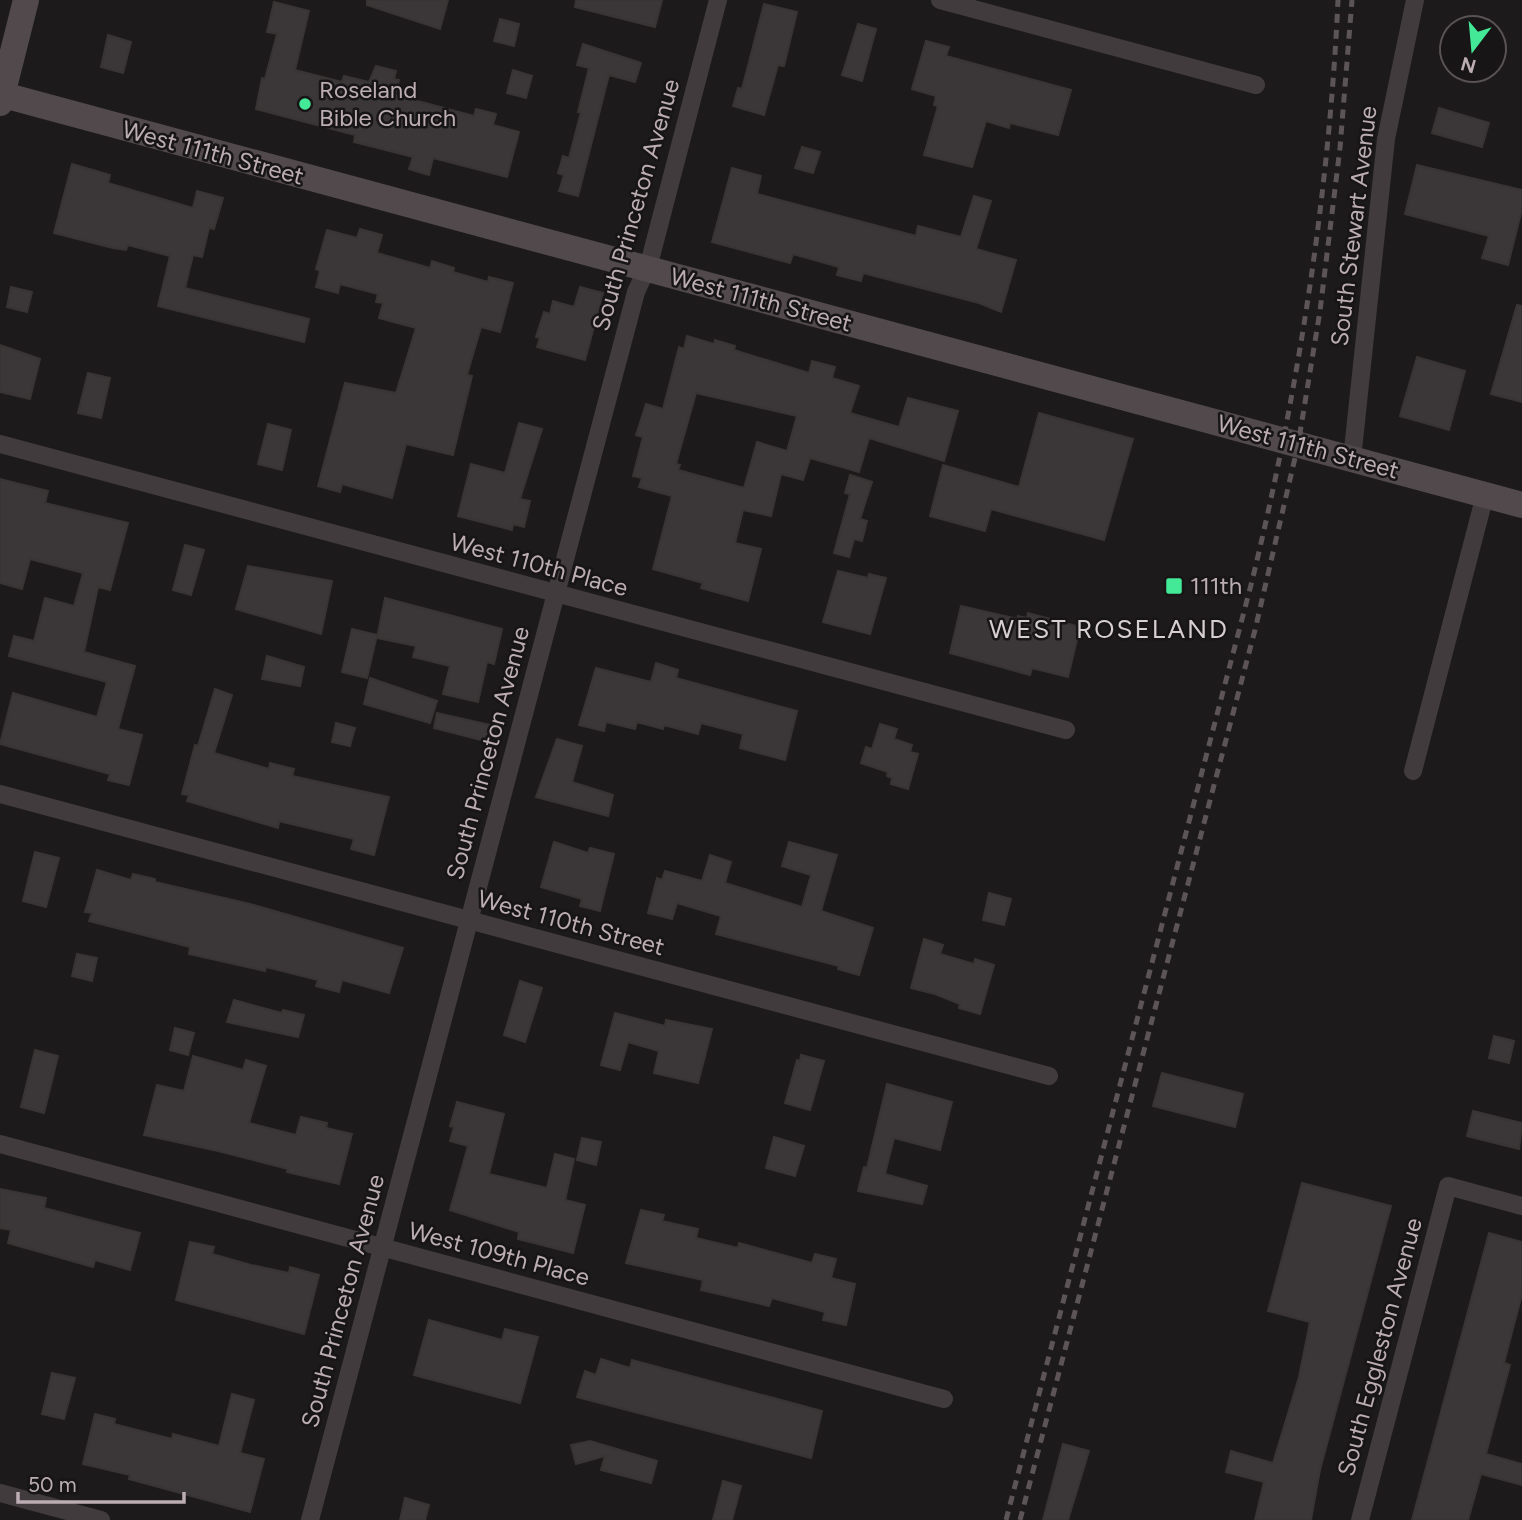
<svg xmlns="http://www.w3.org/2000/svg" width="1522" height="1520" font-family="Figtree,sans-serif">
  <rect width="100%" height="100%" fill="#1c1a1a"/>
  <g fill="#3b3738" stroke="#383434" stroke-width="2" fill-rule="evenodd">
    <polygon points="367,0 448,0 440,29 367,5"/>
    <polygon points="576,0 662,0 655,27 575,7"/>
    <polygon points="274,2 309,11 295,70 342,82 344,76 369,82 376,66 396,71 394,79 399,80 395,95 474,116 476,109 496,114 493,125 519,132 507,177 433,158 429,175 409,169 413,157 354,142 355,135 256,109 262,78 265,79 277,34 267,32"/>
    <polygon points="764,4 797,12 784,66 778,65 764,115 733,106 738,88 742,89"/>
    <polygon points="500,19 519,24 514,46 494,41"/>
    <polygon points="858,24 876,29 862,81 842,75"/>
    <polygon points="108,35 131,42 123,73 101,67"/>
    <polygon points="926,41 949,47 946,56 1071,90 1058,135 1010,123 1009,128 986,121 972,167 924,155 938,106 934,105 936,96 912,89"/>
    <polygon points="583,44 641,63 635,82 609,75 578,196 559,191 564,175 558,173 563,156 569,158 581,112 578,112 589,68 577,65"/>
    <polygon points="513,70 532,76 526,98 507,93"/>
    <polygon points="1439,108 1489,123 1482,147 1432,133"/>
    <polygon points="802,147 820,152 813,173 795,168"/>
    <polygon points="72,164 110,175 108,183 193,208 197,191 223,198 214,229 209,228 202,257 193,255 185,288 309,319 304,342 158,306 170,256 128,245 126,250 113,248 54,233"/>
    <polygon points="1417,165 1522,190 1522,209 1508,265 1482,258 1489,236 1405,214"/>
    <polygon points="732,168 761,176 757,194 916,236 918,226 961,237 974,196 991,201 976,249 1016,260 1001,312 979,303 863,273 861,281 837,275 839,267 793,254 790,263 712,242"/>
    <polygon points="360,229 382,235 377,253 430,268 432,261 454,268 453,272 488,282 489,277 513,283 500,332 481,327 467,375 472,376 453,455 406,444 392,498 342,484 340,492 318,486 345,383 396,393 416,328 379,318 383,303 376,302 378,294 340,284 338,293 316,287 320,271 316,269 327,230 357,238"/>
    <polygon points="11,287 32,292 27,312 7,307"/>
    <polygon points="580,287 603,293 585,360 537,347 540,338 536,337 544,312 550,314 553,301 574,307"/>
    <polygon points="1517,305 1522,306 1522,402 1491,394"/>
    <path d="M687 336 714 344 715 340 735 346 734 350 809 373 812 361 835 367 832 378 859 386 850 413 899 427 908 398 958 411 944 461 869 438 859 472 810 458 803 480 781 474 771 516 743 510 735 543 761 549 748 601 701 588 703 583 653 569 672 496 639 487 642 478 633 476 643 437 636 435 646 404 663 409 679 347 684 349ZM696 393 797 416 787 451 757 442 744 488 678 470 680 465 676 464Z"/>
    <polygon points="0,345 40,359 30,399 0,392"/>
    <polygon points="1417,357 1465,371 1449,430 1400,416"/>
    <polygon points="88,373 110,378 101,418 78,413"/>
    <polygon points="1039,413 1133,439 1104,540 991,509 985,531 930,516 943,465 1019,487"/>
    <polygon points="519,423 542,429 520,499 530,501 524,527 513,524 512,530 458,516 471,464 505,473"/>
    <polygon points="268,424 291,430 282,470 258,464"/>
    <polygon points="850,475 872,482 860,519 867,521 862,541 854,539 849,557 834,553 850,494 845,493"/>
    <polygon points="0,479 48,491 45,503 128,523 110,590 98,587 84,652 135,666 118,729 142,735 129,785 108,780 110,774 0,744 13,693 97,717 107,682 9,656 14,636 34,641 45,598 74,606 83,573 30,559 22,589 0,583"/>
    <polygon points="185,545 204,550 191,595 173,590"/>
    <polygon points="248,566 332,581 321,634 236,609"/>
    <polygon points="838,571 868,578 869,574 886,578 870,634 823,622"/>
    <polygon points="385,598 502,629 494,664 487,662 478,702 443,694 450,666 413,657 416,646 377,638"/>
    <polygon points="961,606 1018,619 1018,616 1027,618 1028,613 1080,627 1068,677 1032,668 1030,675 950,653"/>
    <polygon points="352,629 377,635 367,678 342,672"/>
    <polygon points="267,656 304,667 300,686 262,679"/>
    <polygon points="656,663 678,670 676,678 797,711 785,760 740,748 743,734 701,723 698,734 664,725 663,729 637,722 635,729 606,722 604,731 579,725 596,668 651,682"/>
    <polygon points="370,678 437,701 430,723 364,704"/>
    <polygon points="215,689 232,695 214,753 269,769 270,763 294,769 292,776 389,797 374,855 351,849 354,839 279,821 278,828 187,801 189,795 182,794 195,745 198,746"/>
    <polygon points="437,713 490,725 485,741 434,728"/>
    <polygon points="336,723 355,728 350,746 332,742"/>
    <polygon points="880,724 897,729 894,739 912,745 910,752 918,754 908,789 891,784 892,778 887,776 888,772 861,763 866,747 872,749"/>
    <polygon points="557,739 582,746 572,782 613,795 608,816 536,797"/>
    <polygon points="554,842 588,853 590,848 614,854 600,911 580,906 582,899 541,887"/>
    <polygon points="789,842 837,855 821,911 873,928 859,975 838,969 839,966 716,934 721,916 677,903 672,919 648,913 657,878 662,880 665,871 702,881 710,855 731,862 725,883 802,907 811,875 782,866"/>
    <polygon points="35,852 59,858 46,907 23,901"/>
    <polygon points="97,870 131,880 133,874 155,879 155,882 250,904 403,948 389,993 342,980 339,992 316,986 318,980 266,967 265,971 189,954 190,947 89,921 92,913 85,912"/>
    <polygon points="989,893 1011,899 1004,925 983,920"/>
    <polygon points="924,939 943,945 940,954 974,964 975,959 994,965 980,1014 959,1008 960,1004 935,994 911,988"/>
    <polygon points="77,954 97,958 92,981 72,976"/>
    <polygon points="520,981 542,988 525,1042 504,1035"/>
    <polygon points="234,1000 282,1013 283,1010 304,1015 298,1037 227,1022"/>
    <polygon points="615,1013 665,1026 666,1020 712,1029 698,1083 654,1073 659,1051 628,1042 620,1070 601,1065"/>
    <polygon points="175,1028 194,1033 188,1055 170,1050"/>
    <polygon points="1494,1036 1514,1041 1509,1063 1489,1058"/>
    <polygon points="35,1050 58,1056 44,1113 21,1107"/>
    <polygon points="801,1055 824,1061 810,1110 785,1103 797,1060 800,1061"/>
    <polygon points="193,1056 243,1070 246,1060 266,1066 249,1123 296,1135 301,1117 327,1123 326,1128 352,1134 339,1184 287,1172 288,1169 218,1151 144,1135 157,1085 184,1091"/>
    <polygon points="1162,1073 1243,1094 1235,1127 1153,1106"/>
    <polygon points="887,1084 952,1102 940,1150 894,1138 885,1174 927,1186 922,1204 858,1191 864,1167 867,1168"/>
    <polygon points="457,1102 504,1114 489,1174 547,1188 555,1154 574,1159 565,1200 585,1205 573,1253 518,1239 519,1232 450,1210 468,1146 450,1141 454,1127 450,1126"/>
    <polygon points="1473,1111 1522,1123 1519,1149 1467,1136"/>
    <polygon points="774,1137 804,1146 795,1176 766,1168"/>
    <polygon points="582,1138 601,1142 596,1165 577,1160"/>
    <polygon points="1302,1183 1391,1206 1320,1470 1311,1520 1255,1520 1264,1482 1226,1472 1231,1451 1273,1463 1299,1377 1310,1322 1268,1311"/>
    <polygon points="0,1189 46,1198 44,1208 140,1233 130,1270 95,1260 93,1267 8,1243 11,1230 0,1228"/>
    <polygon points="641,1210 664,1215 662,1221 698,1229 696,1238 738,1248 739,1243 812,1263 815,1254 836,1259 831,1278 855,1284 846,1325 823,1320 825,1312 772,1298 769,1306 701,1290 703,1280 626,1263"/>
    <polygon points="1489,1233 1522,1242 1522,1294 1504,1363 1510,1365 1486,1454 1522,1464 1522,1485 1481,1474 1468,1520 1412,1520"/>
    <polygon points="190,1242 214,1247 212,1254 251,1265 289,1273 290,1267 319,1275 304,1334 176,1300"/>
    <polygon points="429,1320 502,1340 505,1329 538,1337 520,1403 414,1375"/>
    <polygon points="601,1359 630,1368 632,1360 822,1411 811,1458 577,1397 585,1371 596,1375"/>
    <polygon points="52,1373 75,1378 64,1419 42,1414"/>
    <polygon points="232,1394 254,1400 240,1453 264,1459 250,1512 129,1479 130,1475 83,1464 95,1414 115,1419 114,1424 172,1439 173,1434 219,1446"/>
    <polygon points="590,1441 657,1461 651,1483 601,1470 605,1456 576,1464 571,1445"/>
    <polygon points="1063,1444 1089,1451 1068,1520 1043,1520"/>
    <polygon points="723,1481 741,1486 732,1520 713,1520"/>
    <polygon points="405,1498 429,1505 425,1520 400,1520"/>
  </g>
  <g fill="none" stroke-linecap="round" stroke-linejoin="round">
    <g stroke="#413b3d" stroke-width="18">
      <polyline points="940,0 1256,85"/>
      <polyline points="0,444 1066,730"/>
      <polyline points="1352,459 1386,139 1415,0"/>
      <polyline points="1413,771 1485,495"/>
      <polyline points="0,794 1049,1076"/>
      <polyline points="0,1144 944,1399"/>
      <polyline points="0,1493 101,1520"/>
      <polyline points="310,1520 636,292 649,264 718,0"/>
      <polyline points="1360,1520 1448,1186 1522,1206"/>
    </g>
    <g stroke="#51494c" stroke-width="26">
      <polyline points="0,94 1522,505"/>
      <polyline points="0,103 26,0"/>
    </g>
    <g stroke="#5c5457" stroke-width="5" stroke-dasharray="9 7" stroke-linecap="butt">
      <path d="M1006 1520 1252 581C1298 392 1329 195 1338 0"/>
      <polyline points="1020,1520 1255,630 1298,445 1320,311 1340,148 1352,0"/>
    </g>
  </g>
  <g fill="#44e998" stroke="#171515" stroke-width="2.5">
    <circle cx="305" cy="104" r="7"/>
    <rect x="1165" y="577" width="18" height="18" rx="3.5"/>
  </g>
  <g text-anchor="middle" stroke-width="5" stroke-linejoin="round" paint-order="stroke">
    <g font-size="24" fill="#bbadb3" stroke="#171515" text-anchor="start">
      <text x="319" y="98">Roseland<tspan x="319" dy="28">Bible Church</tspan></text>
      <text x="1190" y="594">111th</text>
    </g>
    <g font-size="24" fill="#bbadb3" stroke="#171515">
      <text transform="translate(213 153) rotate(15)" y="8">West 111th Street</text>
      <text transform="translate(636 205) rotate(-74)" y="8">South Princeton Avenue</text>
      <text transform="translate(1354 226) rotate(-83)" y="8">South Stewart Avenue</text>
      <text transform="translate(761 300) rotate(15)" y="8">West 111th Street</text>
      <text transform="translate(1308 447) rotate(15)" y="8">West 111th Street</text>
      <text transform="translate(539 565) rotate(15)" y="8">West 110th Place</text>
      <text transform="translate(488 753) rotate(-75)" y="8">South Princeton Avenue</text>
      <text transform="translate(571 923) rotate(15)" y="8">West 110th Street</text>
      <text transform="translate(499 1254) rotate(15)" y="8">West 109th Place</text>
      <text transform="translate(343 1301) rotate(-75)" y="8">South Princeton Avenue</text>
      <text transform="translate(1380 1347) rotate(-75)" y="8">South Eggleston Avenue</text>
    </g>
    <g font-size="26" letter-spacing="2" fill="#d7ced2" stroke="#171515">
      <text x="1109" y="638">WEST ROSELAND</text>
    </g>
  </g>
  <g transform="translate(1473 49) rotate(196)"><circle r="33" fill="#171515" stroke="#595254" stroke-width="2"/>
  <path d="M0-5L12 26L0 18L-12 26Z" fill="#44e998"/>
  <text y="-10" font-size="19" font-weight="bold" text-anchor="middle" fill="#bbadb3">N</text>
  </g>
  <path d="M18 1492v10h166v-10" fill="none" stroke="#bbadb3" stroke-width="3.5"/>
  <text x="28" y="1492" font-size="21" fill="#bbadb3" stroke="#171515" stroke-width="5" paint-order="stroke">50 m</text>
</svg>
